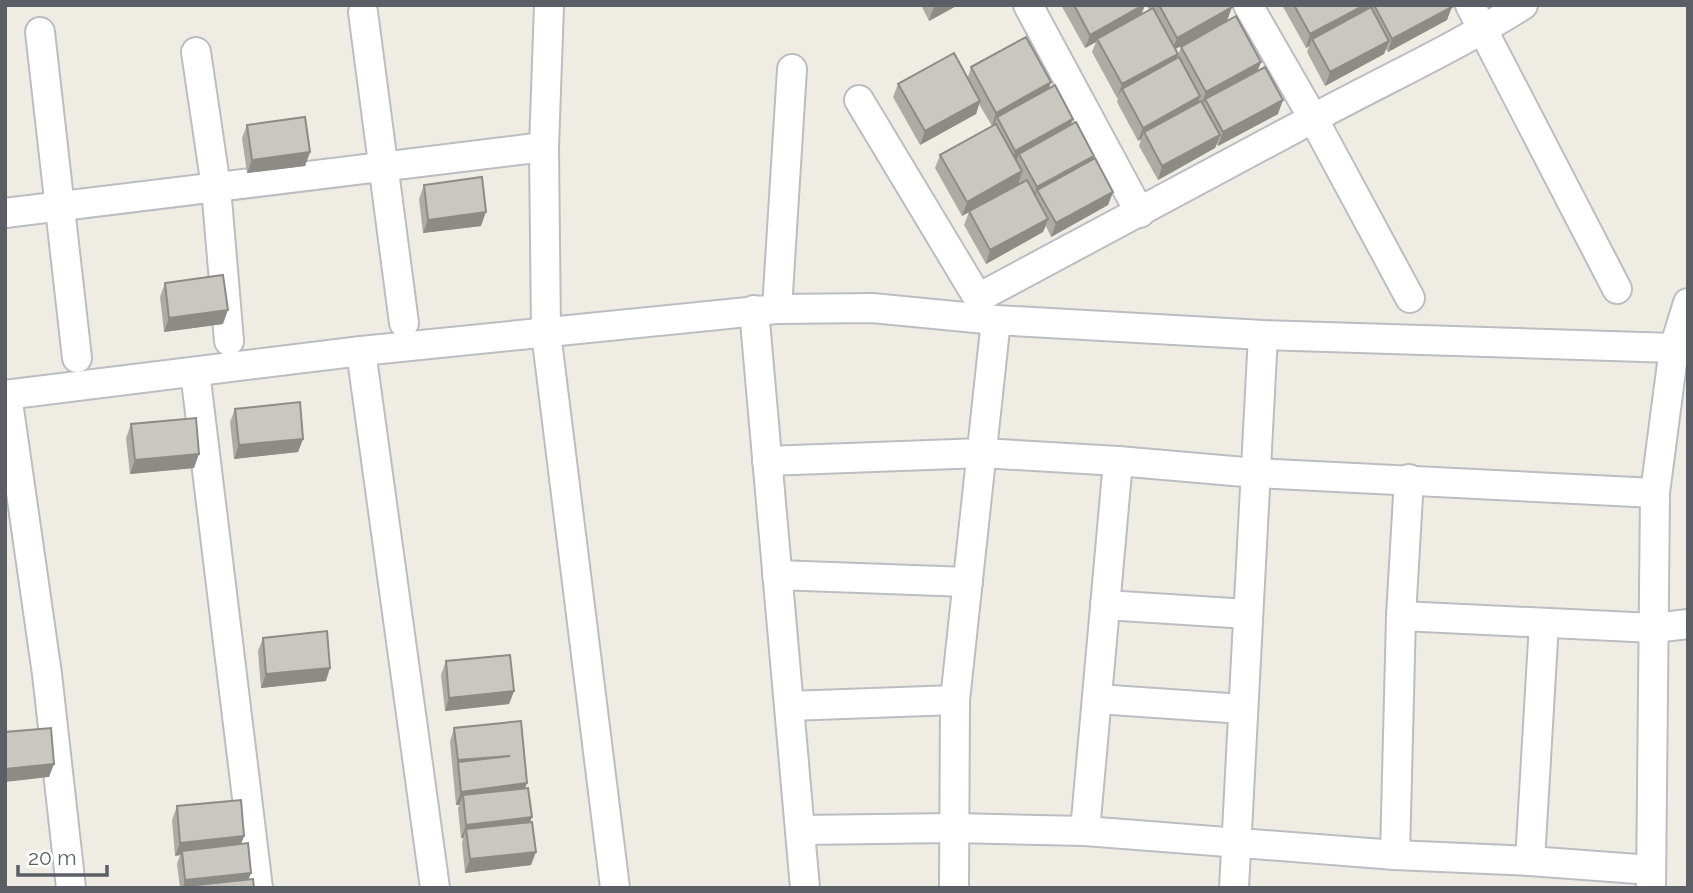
<svg xmlns="http://www.w3.org/2000/svg" width="1693" height="893" font-family="Raleway,sans-serif">
  <rect width="100%" height="100%" fill="#efede3"/>
  <g fill="none" stroke-linecap="round" stroke-linejoin="round">
    <g stroke="#bbbdc3" stroke-width="32">
      <g id="minor">
        <polyline points="549,5 544,147 546,333 615,888"/>
        <polyline points="1028,5 1140,213"/>
        <polyline points="1248,5 1313,118 1410,298"/>
        <polyline points="1470,5 1617,289"/>
        <polyline points="363,12 404,323"/>
        <polyline points="40,32 77,358"/>
        <polyline points="196,52 216,187 229,341"/>
        <path d="M859 100 978 298C1090 239 1201 179 1312 119 1382 81 1455 48 1523 5"/>
        <polyline points="5,213 544,147"/>
        <polyline points="777,309 792,69"/>
        <polyline points="754,310 805,888"/>
        <polyline points="361,351 435,888"/>
        <polyline points="195,372 258,888"/>
        <polyline points="5,395 361,351 777,309 872,308 996,320 1263,335 1674,348"/>
        <polyline points="7,395 47,674 71,888"/>
        <polyline points="767,461 982,453 1118,461 1256,473 1655,493"/>
        <polyline points="777,575 968,582"/>
        <polyline points="1105,605 1248,614"/>
        <polyline points="1401,616 1654,628 1688,624"/>
        <polyline points="1097,699 1243,709"/>
        <polyline points="789,706 955,700"/>
        <polyline points="800,830 954,828 1085,831 1395,855 1530,861 1651,870"/>
        <polyline points="1085,831 1118,461"/>
        <polyline points="1395,855 1401,616 1409,479"/>
        <polyline points="1530,861 1544,623"/>
        <polyline points="954,888 955,700 996,320"/>
        <polyline points="1234,888 1263,335"/>
        <polyline points="1651,888 1655,493 1674,348 1688,303"/>
      </g>
    </g>
    <use href="#minor" stroke="#fff" stroke-width="28"/>
  </g>
  <g fill="#aeaba5">
    <polygon points="921,5 958,5 929,21"/>
    <polygon points="1061,5 1145,5 1141,14 1149,10 1147,5 1231,5 1227,21 1175,49 1178,54 1176,59 1181,47 1258,71 1278,114 1218,146 1217,144 1215,148 1158,180 1139,146 1141,139 1138,141 1117,102 1118,97 1117,98 1092,52 1096,42 1085,48"/>
    <polygon points="1282,5 1451,5 1447,20 1388,52 1386,49 1384,54 1325,86 1307,52 1309,46 1306,48"/>
    <polygon points="971,67 1049,88 1071,125 1094,156 1093,159 1113,192 1108,205 1051,237 1046,226 1043,232 986,264 964,225 969,212 962,216 935,168 940,155 992,126 979,104 976,114 920,145 893,97 898,84 968,77"/>
    <polygon points="247,125 310,152 305,166 247,173 242,138"/>
    <polygon points="424,185 481,226 423,233 419,199"/>
    <polygon points="165,283 223,324 164,332 160,297"/>
    <polygon points="235,409 303,439 298,452 234,459 230,422"/>
    <polygon points="131,424 194,468 130,474 126,438"/>
    <polygon points="263,638 326,681 261,688 258,651"/>
    <polygon points="446,661 514,691 509,704 445,711 441,675"/>
    <polygon points="454,728 525,788 530,822 531,865 465,873 462,843 463,838 461,838 458,809 459,805 456,805 450,742"/>
    <polygon points="177,806 244,836 241,844 249,879 254,888 180,888 177,864 180,855 175,856 172,820"/>
  </g>
  <g fill="#8d8b86">
    <polygon points="938,5 958,5 929,21 934,7"/>
    <polygon points="1143,5 1145,5 1140,18 1097,39 1096,42 1085,48 1090,35"/>
    <polygon points="1365,5 1369,5 1365,16 1312,39 1309,46 1306,48 1310,34"/>
    <polygon points="1232,7 1227,21 1172,51 1177,38"/>
    <polygon points="1452,7 1447,20 1388,52 1392,39"/>
    <polygon points="1389,41 1384,54 1325,86 1330,72"/>
    <polygon points="1178,54 1173,67 1122,89 1117,98 1122,84"/>
    <polygon points="1261,62 1256,75 1205,99 1203,105 1201,106 1206,92"/>
    <polygon points="1051,82 1047,96 997,117 994,125 992,126 996,113"/>
    <polygon points="1200,96 1196,110 1144,132 1141,139 1138,141 1143,128"/>
    <polygon points="1283,100 1278,114 1218,146 1223,132"/>
    <polygon points="980,101 976,114 920,145 925,131"/>
    <polygon points="1073,119 1068,132 1019,154 1016,161 1011,164 1015,151"/>
    <polygon points="1220,135 1215,148 1158,180 1162,166"/>
    <polygon points="310,152 305,166 247,173 252,160"/>
    <polygon points="1094,156 1090,169 1037,190 1034,200 1032,201 1037,187"/>
    <polygon points="1022,171 1018,185 962,216 967,202"/>
    <polygon points="1113,192 1108,205 1051,237 1056,223"/>
    <polygon points="486,212 481,226 423,233 428,220"/>
    <polygon points="1048,219 1043,232 986,264 990,250"/>
    <polygon points="228,310 223,324 164,332 169,318"/>
    <polygon points="303,439 298,452 234,459 239,445"/>
    <polygon points="199,454 194,468 130,474 135,460"/>
    <polygon points="330,668 326,681 261,688 266,674"/>
    <polygon points="514,691 509,704 445,711 449,698"/>
    <polygon points="54,764 49,777 5,782 5,769"/>
    <polygon points="527,783 522,797 463,795 459,805 456,805 461,792"/>
    <polygon points="532,817 527,831 466,829 463,838 461,838 466,825"/>
    <polygon points="244,836 239,849 182,851 180,855 175,856 180,843"/>
    <polygon points="536,852 531,865 465,873 470,859"/>
    <polygon points="251,873 246,886 187,886 186,888 183,888 185,880"/>
  </g>
  <g fill="#cac7c0" stroke="#8d8b86" stroke-width="2">
    <polygon points="1074,5 1143,5 1090,35"/>
    <polygon points="1159,5 1231,5 1232,7 1177,38"/>
    <polygon points="1294,5 1365,5 1310,34"/>
    <polygon points="1374,5 1451,5 1452,7 1392,39"/>
    <polygon points="1371,7 1389,41 1330,72 1312,39"/>
    <polygon points="1153,8 1178,54 1122,84 1097,39"/>
    <polygon points="1236,16 1261,62 1206,92 1181,47"/>
    <polygon points="1026,37 1051,82 996,113 971,67"/>
    <polygon points="954,53 980,101 925,131 898,84"/>
    <polygon points="1179,57 1200,96 1143,128 1122,89"/>
    <polygon points="1265,67 1283,100 1223,132 1205,99"/>
    <polygon points="1055,85 1073,119 1015,151 997,117"/>
    <polygon points="1201,101 1220,135 1162,166 1144,132"/>
    <polygon points="305,117 310,152 252,160 247,125"/>
    <polygon points="1076,122 1094,156 1037,187 1019,154"/>
    <polygon points="996,124 1022,171 967,202 940,155"/>
    <polygon points="1095,158 1113,192 1056,223 1037,190"/>
    <polygon points="482,177 486,212 428,220 424,185"/>
    <polygon points="1027,180 1048,219 990,250 969,211"/>
    <polygon points="223,275 228,310 169,318 165,283"/>
    <polygon points="300,402 303,439 239,445 235,409"/>
    <polygon points="196,418 199,454 135,460 131,424"/>
    <polygon points="327,631 330,668 266,674 263,638"/>
    <polygon points="510,655 514,691 449,698 446,661"/>
    <polygon points="521,721 527,783 461,792 458,762 510,756 458,760 454,728"/>
    <polygon points="51,728 54,764 5,769 5,732"/>
    <polygon points="528,788 532,817 466,825 463,795"/>
    <polygon points="241,800 244,836 180,843 177,806"/>
    <polygon points="532,822 536,852 470,859 466,829"/>
    <polygon points="248,843 251,873 185,880 182,851"/>
    <polygon points="253,879 254,888 187,888 187,886"/>
  </g>
  <rect width="1693" height="893" fill="none" stroke="#5b5f65" stroke-width="14"/>
  <path d="M18 865v10h89v-10" fill="none" stroke="#5b5f65" stroke-width="3.5"/>
  <text x="28" y="865" font-size="21" fill="#5b5f65" stroke="#ffffff" stroke-width="5" paint-order="stroke">20 m</text>
</svg>
